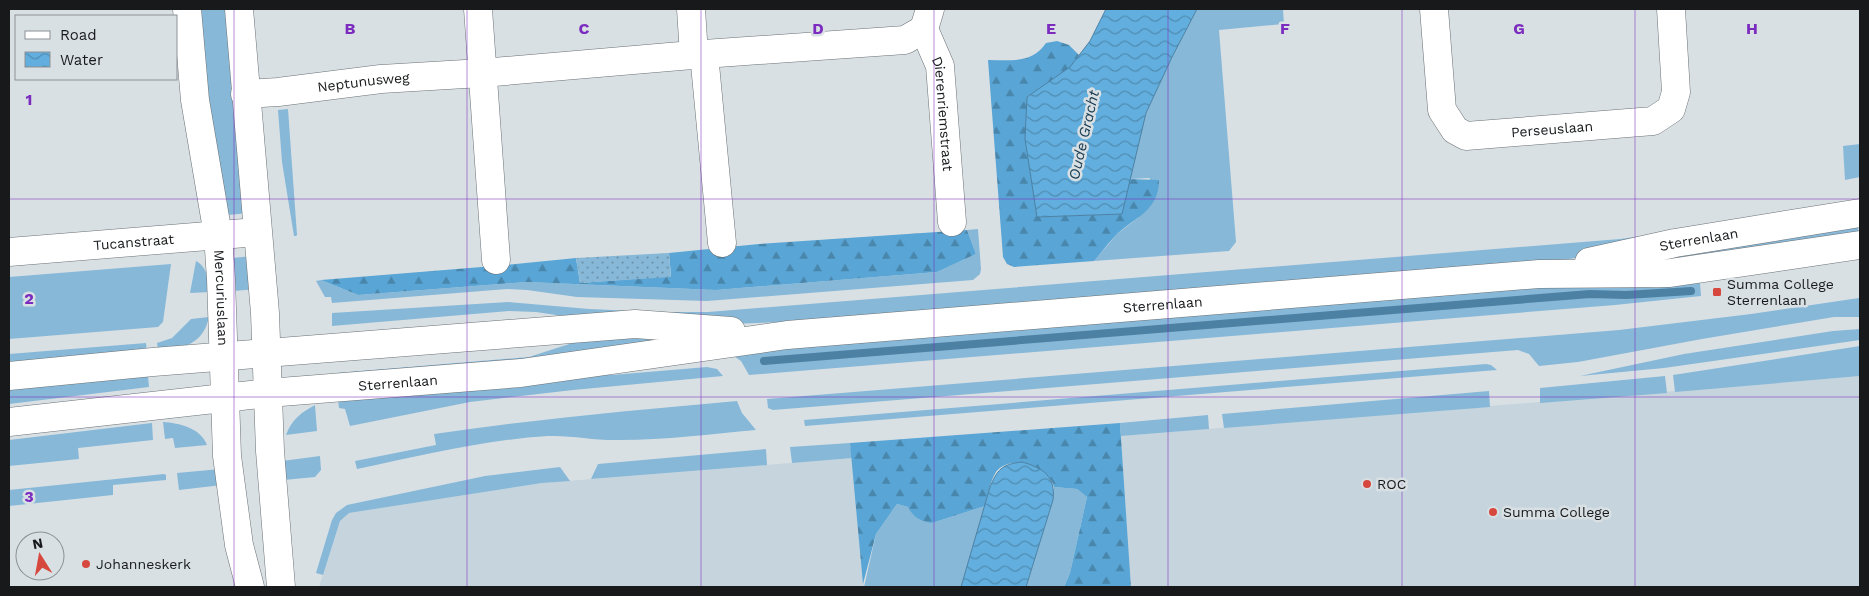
<svg xmlns="http://www.w3.org/2000/svg" width="1869" height="596" font-family="'Work Sans',sans-serif">
  <defs>
    <pattern id="forest-firs" width="22" height="20" patternUnits="userSpaceOnUse" patternTransform="scale(1.25)"><rect width="22" height="20" fill="#59a5d5"/><path d="M5 1l3.5 6h-7zM16 11l3.5 6h-7z" fill="#4986ac"/></pattern>
    <pattern id="park-dots" width="8" height="8" patternUnits="userSpaceOnUse" patternTransform="scale(1.25)"><rect width="8" height="8" fill="#87b8d8"/><path d="M2 2h.1M6 6h.1" fill="none" stroke="#6d95ae" stroke-width="1.8" stroke-linecap="round"/></pattern>
    <pattern id="water-waves" width="16" height="10" patternUnits="userSpaceOnUse" patternTransform="scale(1.25)"><rect width="16" height="10" fill="#62aede"/><path d="M0 5q4-4 8 0t8 0" fill="none" stroke="#508db3"/></pattern>
  </defs>
  <rect width="100%" height="100%" fill="#d9e0e4"/>
  <g fill="#c6d4dd">
    <polygon points="1860,376 1860,587 1131,587 1121,436"/>
    <polygon points="853,458 864,587 319,587 340,521 349,513 542,483"/>
  </g>
  <g fill="#87b8d8">
    <polygon points="192,9 232,9 249,213 228,215"/>
    <polygon points="1197,9 1283,9 1284,24 1219,30 1236,242 1229,251 1094,261 1117,234 1138,218 1150,178 1129,179 1146,113 1172,57"/>
    <polygon points="288,109 297,235 296,236 294,236 282,162 278,110"/>
    <polygon points="1860,144 1860,177 1845,180 1843,146"/>
    <polygon points="1857,221 1859,235 1653,264 1669,250"/>
    <polygon points="978,229 981,269 980,274 973,280 707,301 577,297 527,290 507,289 332,303 331,297 325,297 316,281 321,280 358,295 526,282 716,290 937,272 976,254 967,230"/>
    <polygon points="1649,235 1588,256 1563,260 808,321 731,324 576,318 536,312 509,311 332,326 332,313 508,302 589,309 660,312 708,312 1620,239"/>
    <polygon points="253,256 256,289 234,291 232,258"/>
    <path d="M196 261C208 268 208 279 210 292L190 293Z"/>
    <polygon points="171,264 163,322 158,327 9,339 9,277"/>
    <polygon points="1598,283 1657,288 1700,283 1701,296 1615,305 749,375 741,361 732,355 733,352"/>
    <polygon points="1859,298 1860,317 1834,317 1702,339 1578,362 1539,366 1529,354 1518,350 773,410 768,408 767,399 1619,330 1751,314"/>
    <path d="M209 317C203 345 183 348 158 351L157 343 172 338 191 319Z"/>
    <polygon points="1860,329 1860,340 1664,368 1580,376 1684,354 1833,331"/>
    <polygon points="594,336 708,341 337,382 336,373 529,357"/>
    <polygon points="146,343 147,352 9,363 9,354"/>
    <polygon points="1860,346 1860,376 1675,392 1673,375"/>
    <polygon points="1486,364 1491,365 1497,370 805,426 804,420"/>
    <polygon points="707,367 717,369 723,376 573,390 470,402 350,426 345,409 339,408 338,400 594,373 612,375"/>
    <polygon points="148,376 149,387 9,404 9,387"/>
    <polygon points="1665,376 1667,393 1540,403 1540,388"/>
    <polygon points="1489,391 1490,407 1224,428 1222,414"/>
    <path d="M737 401 742 413 756 430C711 434 665 440 620 440 596 441 572 435 548 436 483 440 420 456 357 469L355 461 436 445 434 434C535 419 636 410 737 401Z"/>
    <path d="M315 405 317 431 286 435C291 420 302 412 315 405Z"/>
    <polygon points="1208,415 1209,429 1121,436 1120,423"/>
    <path d="M163 422C179 423 201 428 207 445L175 448 173 438 165 439Z"/>
    <polygon points="152,423 153,440 78,448 79,459 9,466 9,440"/>
    <polygon points="850,443 853,458 792,463 790,447"/>
    <polygon points="766,449 767,465 591,479 598,464"/>
    <polygon points="320,456 321,470 315,477 284,480 282,461"/>
    <polygon points="560,467 570,481 542,483 349,513 340,521 323,575 316,573 332,520 336,513 347,505 485,476"/>
    <polygon points="220,469 222,485 179,490 177,473"/>
    <polygon points="164,474 166,475 166,480 113,485 113,495 9,506 9,490"/>
    <polygon points="1054,487 1077,489 1087,497 1070,573 1064,587 1026,587 1053,500"/>
    <polygon points="897,504 908,507 932,523 985,506 961,587 864,587 876,534"/>
  </g>
  <g fill="url(#forest-firs)">
    <path d="M1057 41 1069 45 1079 55 1070 68 1027 97 1037 217 1121 214 1129 179 1159 180C1159 210 1136 217 1117 234 1109 242 1102 252 1094 261L1014 267 1007 264 1003 257 988 60C1010 60 1032 64 1046 43Z"/>
    <polygon points="967,230 976,254 937,272 716,290 526,282 358,295 321,280 494,266 576,258 580,283 671,276 669,253 759,244"/>
    <path d="M1120 423 1131 587H1064L1070 573 1087 497 1077 489 1054 487C1049 466 1011 453 996 472 990 481 988 496 985 506L932 523C920 521 914 518 908 507L897 504 876 534 863 584 850 443Z"/>
  </g>
  <polygon fill="url(#park-dots)" points="669,253 671,277 580,283 576,258"/>
  <g fill="url(#water-waves)" stroke="#4c81a4">
    <polygon points="1106,9 1197,9 1172,57 1146,113 1122,214 1037,217 1025,139 1027,97 1070,67 1090,41"/>
    <path d="M1022 462C1043 468 1056 476 1053 500L1026 587H961L990 487C997 470 1002 464 1022 462Z"/>
  </g>
  <g fill="none" stroke-linecap="round" stroke-linejoin="round">
    <polyline stroke="#4c81a4" stroke-width="8" points="764,361 1590,294 1626,295 1691,291"/>
    <g stroke="#6b7175" stroke-width="29">
      <g id="minor">
        <path id="s1" d="M187 9 195 100 218 235 221 279 227 456 239 545 250 587"/>
        <polyline points="239,9 265,313 270,451 281,587"/>
        <polyline points="478,9 496,260"/>
        <polyline points="691,9 694,55"/>
        <path id="s2" d="M930 9 924 29 940 66 952 222"/>
        <path id="s3" d="M1434 9 1442 110 1455 130 1466 136 1653 121 1671 109 1676 92 1671 9"/>
        <polyline points="704,54 722,243"/>
        <path id="s4" d="M245 94 278 92 381 79 482 73 704 54 905 40 924 29"/>
        <path id="s5" d="M9 252 257 232"/>
      </g>
    </g>
    <g stroke="#6b7175" stroke-width="29">
      <g id="major">
        <path id="s6" d="M1589 262 1675 243 1860 213"/>
        <polyline points="9,376 153,362 635,324 731,331"/>
        <path id="s7" d="M9 422 268 393 521 373 787 335 1539 274 1670 273 1860 245"/>
      </g>
    </g>
    <use href="#minor" stroke="#fff" stroke-width="28"/>
    <use href="#major" stroke="#fff" stroke-width="28"/>
  </g>
  <path fill="none" stroke="#7b2cbf" stroke-width="1" stroke-opacity="0.55" d="M234 9V587M467 9V587M701 9V587M934 9V587M1168 9V587M1402 9V587M1635 9V587M9 199H1860M9 397H1860"/>
  <g fill="#d6483d" stroke="#d9e0e4" stroke-width="2">
    <rect x="1712" y="287" width="10" height="10" rx="2.5"/>
    <circle cx="1367" cy="484" r="5"/>
    <circle cx="1493" cy="512" r="5"/>
    <circle cx="86" cy="564" r="5"/>
  </g>
  <g text-anchor="middle" stroke-width="5" stroke-linejoin="round" paint-order="stroke">
    <g font-size="14" fill="#17191b" stroke="#d9e0e4">
      <text dy="5" stroke="none"><textPath href="#s4" startOffset="119">Neptunusweg</textPath></text>
      <text dy="5" stroke="none"><textPath href="#s2" startOffset="109">Dierenriemstraat</textPath></text>
      <text dy="5" stroke="none"><textPath href="#s3" startOffset="224">Perseuslaan</textPath></text>
      <text dy="5" stroke="none"><textPath href="#s6" startOffset="112">Sterrenlaan</textPath></text>
      <text dy="5" stroke="none"><textPath href="#s5" startOffset="125">Tucanstraat</textPath></text>
      <text dy="5" stroke="none"><textPath href="#s1" startOffset="291">Mercuriuslaan</textPath></text>
      <text dy="5" stroke="none"><textPath href="#s7" startOffset="1160">Sterrenlaan</textPath></text>
      <text dy="5" stroke="none"><textPath href="#s7" startOffset="391">Sterrenlaan</textPath></text>
    </g>
    <g font-size="14" fill="#17191b" stroke="#d9e0e4" text-anchor="start">
      <text x="1727" y="289">Summa College<tspan x="1727" dy="16">Sterrenlaan</tspan></text>
      <text x="1377" y="489">ROC</text>
      <text x="1503" y="517">Summa College</text>
      <text x="96" y="569">Johanneskerk</text>
    </g>
    <g font-size="15" font-style="italic" fill="#183a4e" stroke="#d9e0e4">
      <text transform="translate(1084 135) rotate(-77)" y="5">Oude Gracht</text>
    </g>
  </g>
  <g font-size="16" text-anchor="middle" font-weight="bold" fill="#7b2cbf" stroke="#d9e0e4" stroke-width="5" stroke-linejoin="round" paint-order="stroke">
    <text x="350" y="34">B</text>
    <text x="584" y="34">C</text>
    <text x="818" y="34">D</text>
    <text x="1051" y="34">E</text>
    <text x="1285" y="34">F</text>
    <text x="1519" y="34">G</text>
    <text x="1752" y="34">H</text>
    <text x="29" y="105">1</text>
    <text x="29" y="304">2</text>
    <text x="29" y="502">3</text>
  </g>
  <rect width="1869" height="596" fill="none" stroke="#17191b" stroke-width="20"/>
  <rect x="15" y="15" width="162" height="65" fill="#d9e0e4" stroke="#8b9094"/>
  <rect x="25" y="31" width="25" height="8" fill="#ffffff" stroke="#8b9094"/>
  <text x="60" y="40" font-size="15" fill="#17191b">Road</text>
  <rect x="25" y="52" width="25" height="15" fill="url(#water-waves)" stroke="#8b9094"/>
  <text x="60" y="65" font-size="15" fill="#17191b">Water</text>
  <g transform="translate(40 556) rotate(349)"><circle r="24" fill="#d9e0e4" stroke="#8b9094"/>
  <path d="M0-4L9 19L0 12L-9 19Z" fill="#d6483d"/>
  <text y="-8" font-size="14" font-weight="bold" text-anchor="middle" fill="#17191b">N</text>
  </g>
</svg>
